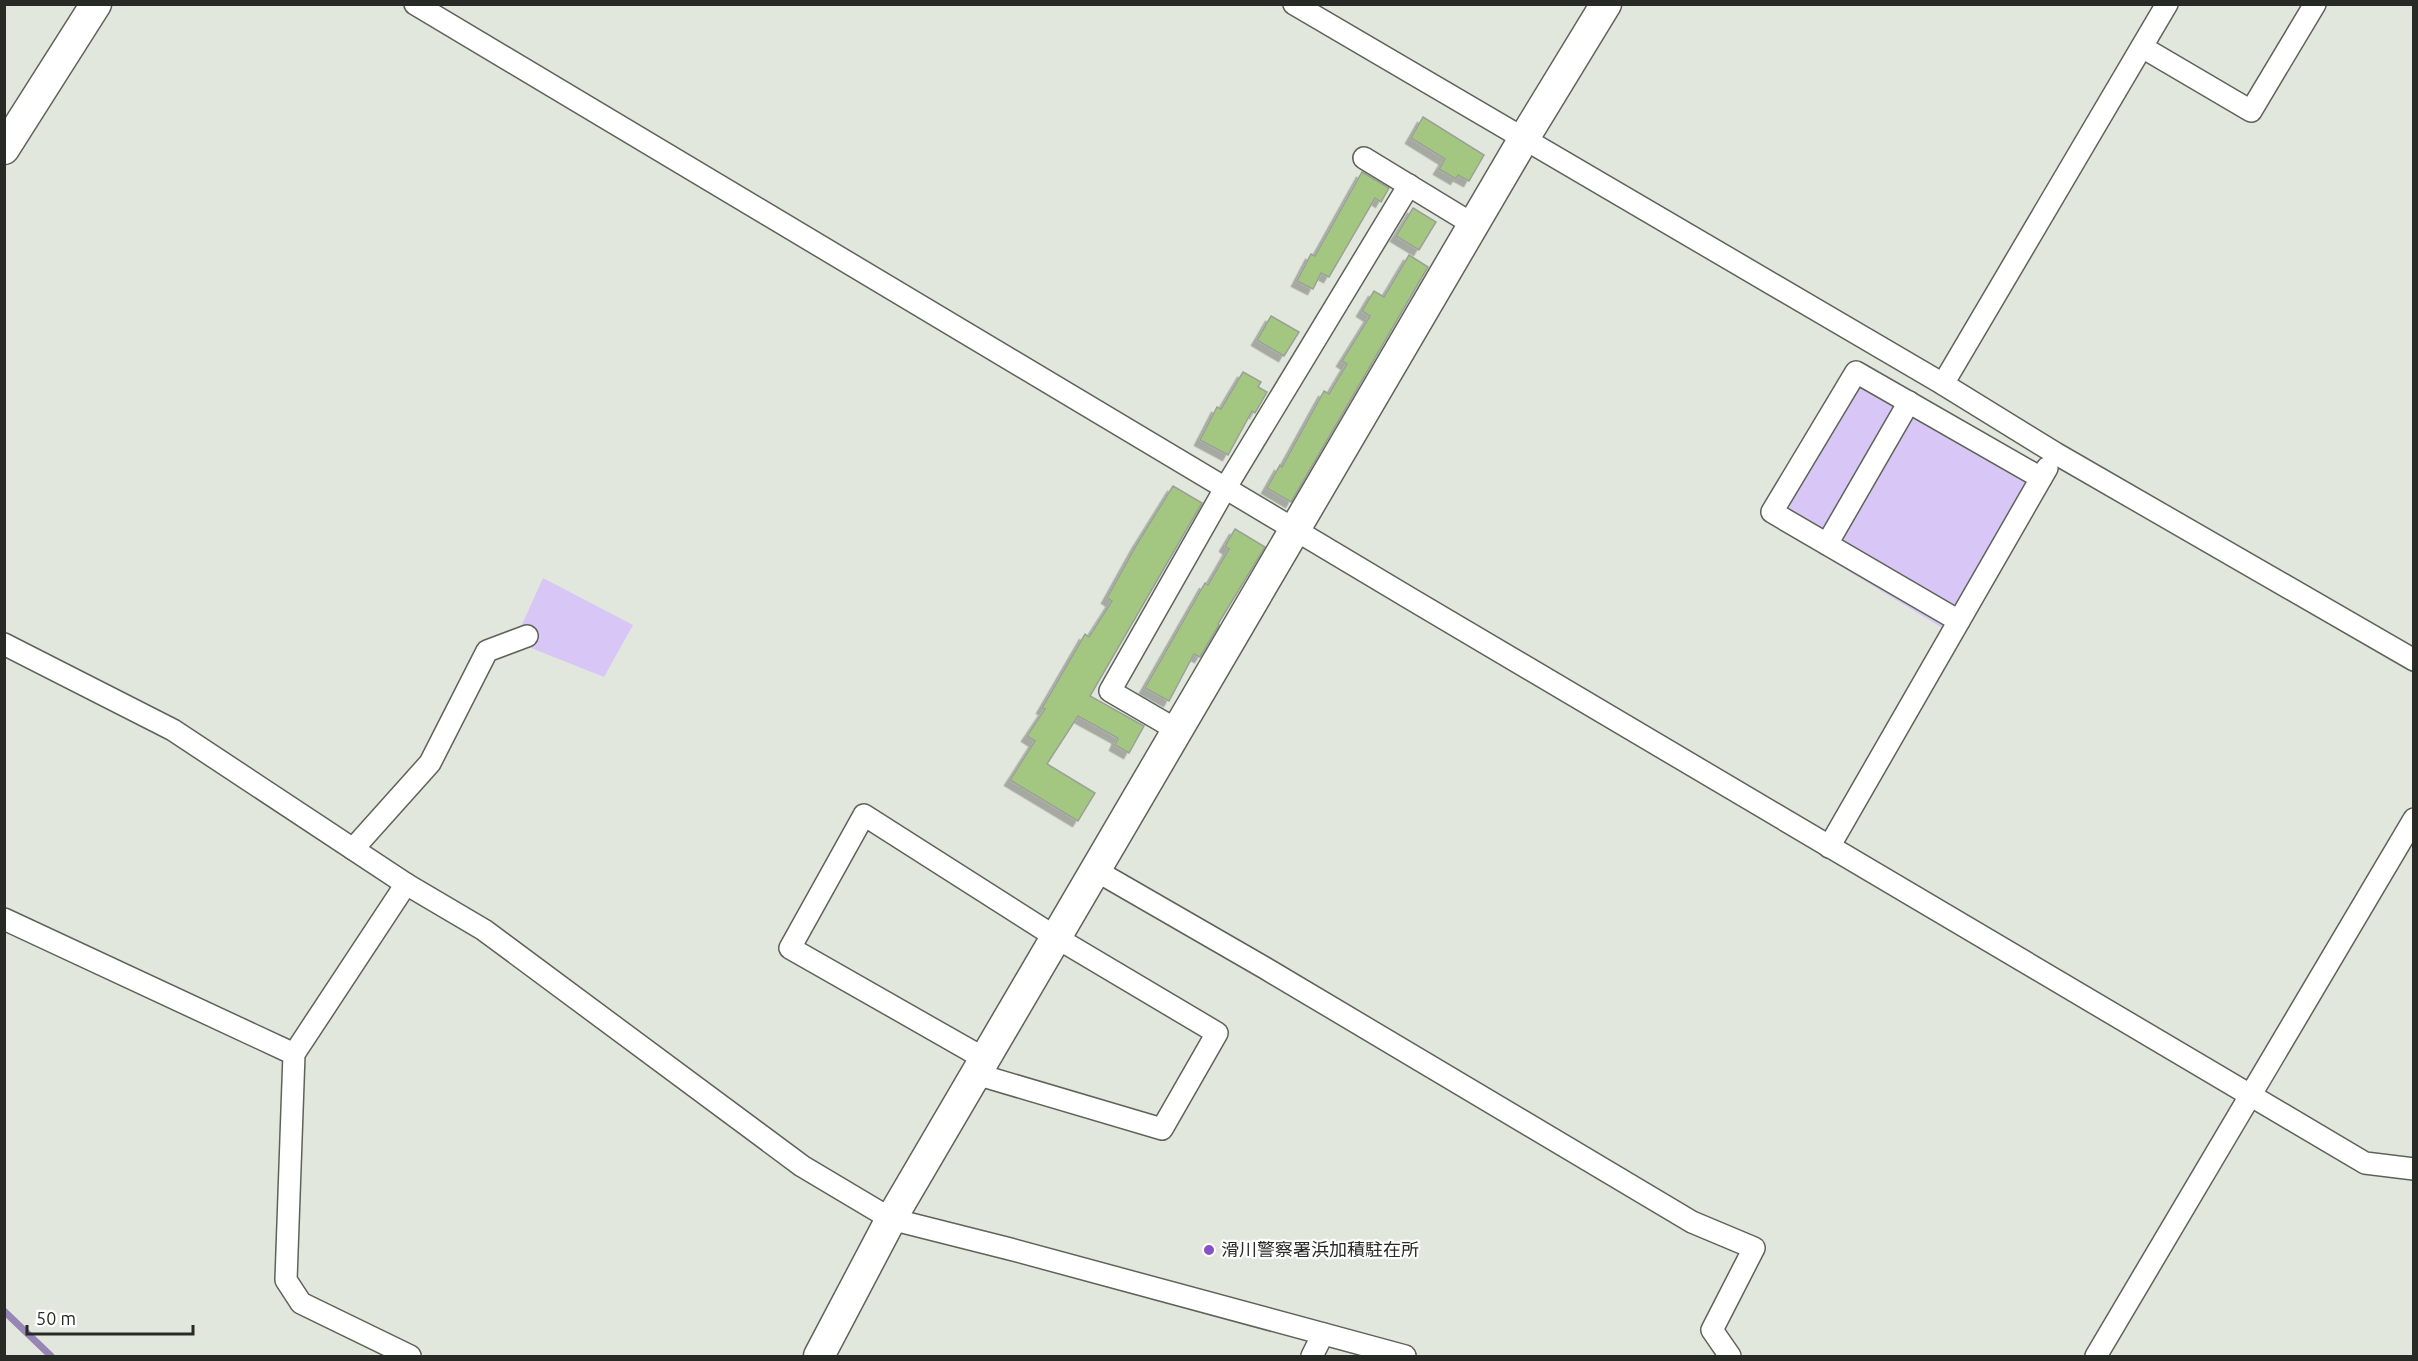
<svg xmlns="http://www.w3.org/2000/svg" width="2418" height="1361" font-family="Ubuntu,'Noto Sans JP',sans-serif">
  <defs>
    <filter id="shadow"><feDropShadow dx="-5.5" dy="5.5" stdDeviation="0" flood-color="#0004"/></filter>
  </defs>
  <rect width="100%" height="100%" fill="#e1e7dc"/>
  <g fill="#d8c7f6">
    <polygon points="1853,364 2035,468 1944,629 1761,518"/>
    <polygon points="543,578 633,625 604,677 531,648 520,629"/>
  </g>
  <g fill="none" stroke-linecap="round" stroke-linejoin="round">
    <polyline stroke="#9785b5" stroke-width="7" points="4,1311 51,1356"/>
  </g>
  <g fill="#a3c781" stroke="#9ba197" stroke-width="1.5" filter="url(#shadow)">
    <polygon points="1423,117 1484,155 1469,181 1458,175 1456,179 1439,169 1445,159 1411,138"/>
    <polygon points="1362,172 1389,188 1381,202 1375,198 1329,277 1321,273 1313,289 1297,281 1311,254 1315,256"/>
    <polygon points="1413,208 1436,222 1419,250 1396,236"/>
    <polygon points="1409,255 1428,267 1291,502 1267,488 1280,465 1282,467 1324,391 1329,394 1347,364 1342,361 1370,316 1362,311 1374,291 1384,297"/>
    <polygon points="1271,316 1299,332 1284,356 1257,340"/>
    <polygon points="1243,372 1261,382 1258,387 1267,392 1255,413 1252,411 1228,455 1200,440 1217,407 1221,409"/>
    <polygon points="1173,486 1202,503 1090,696 1144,726 1129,753 1115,745 1118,738 1078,716 1047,764 1095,793 1078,821 1010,780 1035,741 1027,736 1045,709 1042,708 1085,634 1089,637 1112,601 1107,598 1137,544"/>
    <polygon points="1235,529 1265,547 1218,624 1219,625 1200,657 1194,654 1169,701 1145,688 1205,583 1208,585 1229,549 1225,546"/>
  </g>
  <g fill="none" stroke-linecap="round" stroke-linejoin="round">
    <g stroke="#5e635a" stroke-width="24">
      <g id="street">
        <polyline points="415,4 1411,599 2365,1163 2414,1169"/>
        <polyline points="1294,4 1943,384 2055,453 2414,660"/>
        <polyline points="2142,47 2251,111 2315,4"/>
        <polyline points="1364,158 1474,225"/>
        <polyline points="1943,384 2167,4"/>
        <polyline points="1827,544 1909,402"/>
        <polyline points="1959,621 1772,512 1856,372 2041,478"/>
        <polyline points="4,644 173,730 406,884 484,930 802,1166 891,1219 1010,1249 1405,1356"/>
        <polyline points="1177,730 1110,691 1226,487 1409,185"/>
        <polyline points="1829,847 2047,468"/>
        <polyline points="353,849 430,763 487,651 527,636"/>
        <polyline points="1095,870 1265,968 1692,1222 1754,1248 1712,1330 1730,1356"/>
        <polyline points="406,884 294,1054 286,1280 301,1303 410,1356"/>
        <polyline points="4,919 294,1054"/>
        <polyline points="976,1074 1162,1129 1217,1033 1057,938 864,815 790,948 985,1059"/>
        <polyline points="1312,1356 1323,1334"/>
        <polyline points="2096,1356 2414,819"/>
      </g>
    </g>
    <g stroke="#5e635a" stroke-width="33">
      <g id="secondary">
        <polyline points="4,149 96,4"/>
        <polyline points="819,1356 891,1219 1523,140 1606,4"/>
      </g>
    </g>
    <use href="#street" stroke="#fff" stroke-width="21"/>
    <use href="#secondary" stroke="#fff" stroke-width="30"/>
  </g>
  <circle fill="#8750c8" stroke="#fff" stroke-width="2" cx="1209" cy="1250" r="6"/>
  <g text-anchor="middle" stroke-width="4.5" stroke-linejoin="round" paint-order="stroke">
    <g font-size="18" fill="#282a26" stroke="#fff" text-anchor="start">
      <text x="1221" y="1256">滑川警察署浜加積駐在所</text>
    </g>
  </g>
  <rect width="2418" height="1361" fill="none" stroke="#282a26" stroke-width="12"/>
  <path d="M27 1325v9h166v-9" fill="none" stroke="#282a26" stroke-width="3"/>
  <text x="36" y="1325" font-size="18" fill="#282a26" stroke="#ffffff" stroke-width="4.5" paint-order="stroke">50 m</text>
</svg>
